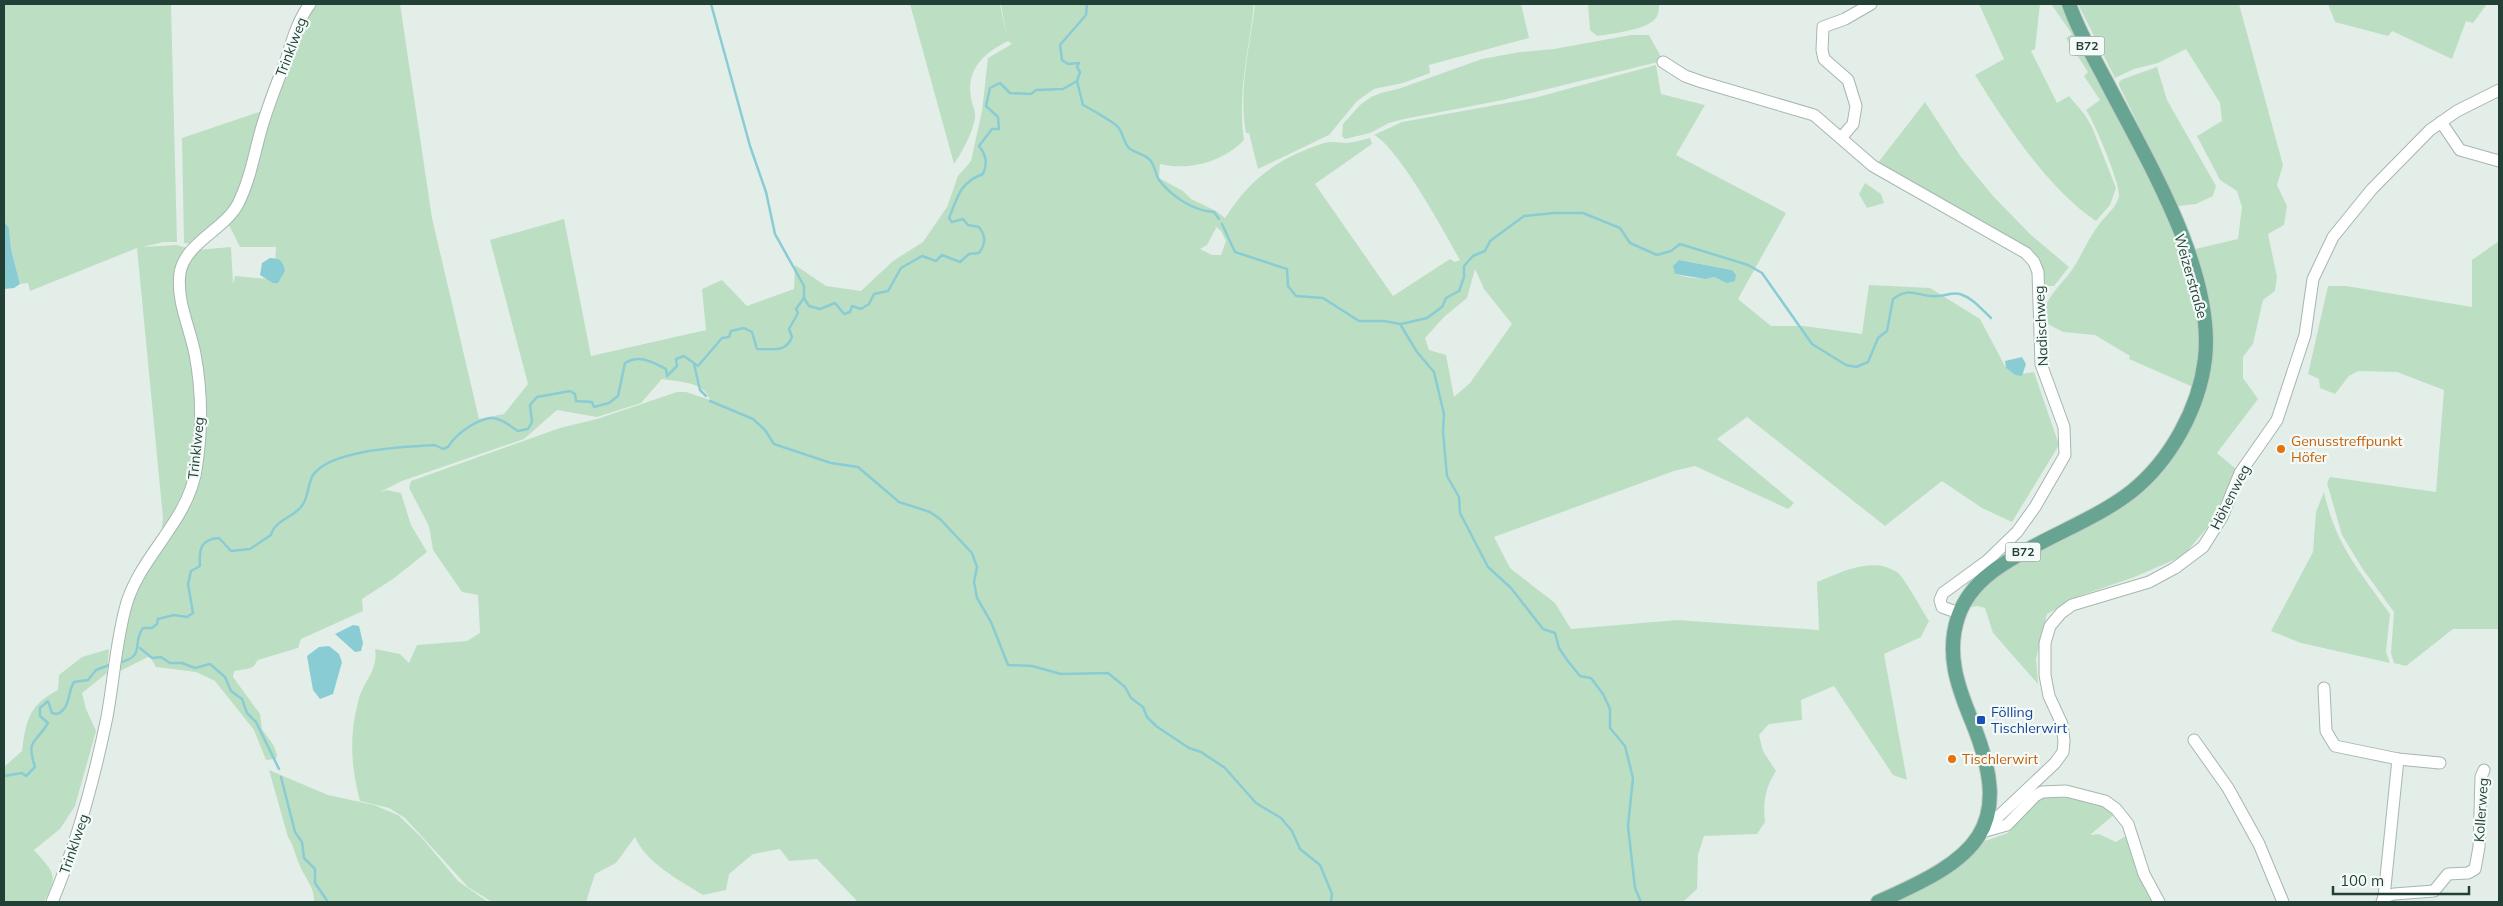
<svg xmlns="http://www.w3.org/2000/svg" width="2503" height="906" font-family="Mulish,sans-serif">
  <rect width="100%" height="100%" fill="#e4eee9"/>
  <g fill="#bcdfc4" fill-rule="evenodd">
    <path d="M4 4H171L177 242H164L142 247 176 245 196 250 231 247 233 284 235 276 268 279 275 267 276 247H240L228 223 272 110 299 31 314 4H400L432 218 479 419 504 414 528 384 490 240 564 219 591 356 706 330 702 289 722 280 747 306 794 289 795 265 826 286 861 291 893 261 923 242 947 207 958 176 971 161 982 111 988 58 1012 44 1008 41C984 53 966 69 971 98 972 104 976 112 975 117 974 130 962 153 954 164L910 4H1000L1007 38 1001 4H1254C1249 51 1237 92 1244 140 1223 162 1189 171 1160 164L1159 178 1183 191 1191 199 1216 211 1225 218C1251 177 1279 158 1324 143 1333 141 1339 143 1347 143 1355 142 1362 140 1370 138L1372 144 1315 184 1393 296 1450 259 1455 262 1460 260C1445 233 1398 147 1374 135L1402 122 1534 98 1656 65 1661 94 1705 105 1676 155 1786 213 1738 299 1771 326H1804L1862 334 1869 285 1930 288 1980 319 2006 368 2015 375 2034 372 2059 445 2012 522 1982 508 1942 481 1885 526 1747 417 1717 439 1794 503 1788 509 1695 466 1674 471 1494 537 1510 568 1555 603 1571 629 1677 620 1819 630 1817 582C1842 572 1871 556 1897 572 1904 577 1923 612 1929 621L1921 637 1884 654 1907 780 1893 775 1834 686 1801 700 1802 720 1769 724 1759 735 1763 751 1776 771C1765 788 1763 802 1765 822L1757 834 1704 836 1698 855 1697 889 1683 902H858L817 859 789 861 780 849 753 854 729 874 726 890 703 895C679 880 646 863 635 837L616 863 595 874 586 902H492L468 887 405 818 389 808 360 801C351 767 349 737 358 702 362 683 379 670 375 649L400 654 409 663 417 645 467 641 480 633 478 595 462 592 433 550 429 526 409 488 411 481 560 428 597 419 677 392H686L710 400C704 381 678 382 662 379L641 403 597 417 557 410 524 439 402 481 380 492 387 490 401 493 411 525 427 552 393 579 362 599 363 611 301 639 298 648 258 660 253 667 247 669 234 671 233 677 260 714 262 729 274 746 277 755 276 759 266 760 254 730 215 681 196 672 156 667 150 656 120 671 130 600 190 484 161 535 163 518 137 248 30 291 28 283 20 284 11 249 9 229 4 222ZM1215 226 1221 231 1226 241 1221 255H1212L1200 249 1207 245 1216 228ZM1679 260 1732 270 1720 280 1714 277C1701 280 1688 278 1675 274ZM1475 269 1484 289 1512 324 1470 383 1454 397 1446 355 1429 350 1425 338 1444 317 1467 298Z"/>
    <path d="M1255 4H1521L1529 38 1429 65 1430 73 1403 83 1374 89 1357 101 1329 135 1258 169 1249 133H1246C1238 89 1250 47 1255 4Z"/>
    <path d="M1588 4H1659C1659 9 1659 15 1655 19 1646 30 1610 34 1597 36L1590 30Z"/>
    <path d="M1979 4H2040L2035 49 2031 51 2057 103 2069 96 2085 115 2092 127 2116 188 2110 205 2096 221C2048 189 2005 123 1975 75L2004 59Z"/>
    <path d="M2051 4H2064L2159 197 2187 269 2196 304 2201 346 2193 387 2129 359 2130 356 2095 335 2063 332 2046 323H2042C2043 301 2055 291 2069 274 2081 258 2088 238 2100 223 2107 214 2118 206 2119 195 2120 183 2094 121 2086 110L2100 100 2084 76 2088 72 2066 38 2072 34Z"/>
    <polygon points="2078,4 2239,4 2283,165 2277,185 2287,206 2284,225 2268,234 2277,277 2275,291 2263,300 2253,344 2243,357 2243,378 2258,399 2217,453 2236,469 2212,522 2183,556 2132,578 2079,596 2047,614 2036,659 2038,684 1993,633 1985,608 1977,606 1967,608 1991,579 2138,492 2207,374 2191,250 2238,239 2242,207 2237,191 2220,180 2197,136 2222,121 2220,103 2186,49 2158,63 2134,69 2115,78"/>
    <polygon points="2328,4 2487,4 2473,23 2466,21 2452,59 2392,31 2388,36 2335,22"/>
    <polygon points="1631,35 1649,35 1661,57 1658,62 1503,100 1404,119 1389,123 1370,133 1345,139 1342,136 1343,124 1360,105 1371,97 1381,93 1401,88 1482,59 1520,52 1554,49"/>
    <polygon points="2157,67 2167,100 2216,186 2213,196 2196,204 2179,206 2176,203 2119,85 2119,82 2123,79"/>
    <polygon points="1925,102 1961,157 1993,196 2030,234 2069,267 2054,286 2046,286 2040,267 1877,164"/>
    <polygon points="265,110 233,205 193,244 184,243 182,138"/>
    <polygon points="1865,183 1881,194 1884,203 1867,208 1859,194"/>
    <polygon points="2499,241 2499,629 2453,629 2406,666 2394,663 2391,653 2394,612 2362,568 2342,535 2327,483 2330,477 2436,492 2444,390 2397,372 2358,371 2349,376 2335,394 2320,388 2319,379 2308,374 2328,286 2346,286 2472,307 2472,260"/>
    <path d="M2324 492C2336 546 2359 570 2390 614L2386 652 2390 663 2301 643 2271 631 2313 552 2316 512Z"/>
    <path d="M109 649 107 673 82 693 86 709 96 731 75 806 60 829 34 850C54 873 59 874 44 902H4V767L22 751C26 720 29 705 58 690L59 675 82 657Z"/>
    <path d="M269 770 328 795 374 805 398 815 422 838 458 881 488 902H314C315 888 305 878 300 866 295 855 294 846 288 837Z"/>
    <polygon points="2052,793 2095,800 2116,813 2090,835 2099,834 2116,842 2129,834 2156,902 1891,902 1966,859 1982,842 2008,833 2034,801"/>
  </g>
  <g fill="#8accd4">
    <polygon points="4,222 9,228 11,249 20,284 14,288 4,289"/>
    <path d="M270 258C280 258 283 261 285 271L278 283H273L260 275 262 263Z"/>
    <polygon points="1679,260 1732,270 1736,275 1735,281 1727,283 1714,277 1705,279 1675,274 1673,266"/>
    <polygon points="2022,357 2026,364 2022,376 2015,375 2006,368 2005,361"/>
    <polygon points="353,625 359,626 363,643 361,651 355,652 335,634"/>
    <polygon points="329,646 339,654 342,662 333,694 320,699 313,690 307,656 319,647"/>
  </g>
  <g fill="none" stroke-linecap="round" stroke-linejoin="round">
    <g stroke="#8accd4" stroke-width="2.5">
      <polyline points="711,4 750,146 766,192 775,234 804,286 804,298"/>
      <path d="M1077 81 1083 105C1089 108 1115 123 1118 127 1123 133 1124 143 1129 148 1135 153 1144 154 1149 159 1155 164 1155 174 1159 180 1172 197 1194 211 1214 212L1219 219"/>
      <polyline points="1222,224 1235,252 1287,269 1288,286 1296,296 1323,298 1359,321 1384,321 1400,324 1417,352 1434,372 1444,414 1443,432 1447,476 1459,497 1460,513 1488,567 1511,588 1543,629 1555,633 1559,648 1567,660 1580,676 1591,678 1603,694 1610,709 1610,728 1625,746 1633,778 1628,826 1635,888 1641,902"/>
      <path d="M1401 324 1427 318 1442 307 1446 298 1459 291 1464 277V266L1473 256 1485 251 1490 241 1524 216 1555 213H1583L1620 228 1630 243 1657 255 1671 251 1680 244 1748 265 1762 273 1812 344 1846 365 1856 367 1868 362 1878 338 1887 331 1893 299C1912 285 1918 298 1937 296 1945 296 1952 292 1960 294 1973 298 1982 310 1991 318"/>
      <polyline points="694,364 700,390 706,396"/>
      <polyline points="710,401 753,419 765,430 774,444 831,463 858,467 899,502 930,512 940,519 972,553 977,567 974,582 977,598 991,622 1008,665 1032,666 1061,674 1108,673 1125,687 1131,698 1143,707 1147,717 1156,726 1189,748 1201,752 1225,768 1256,803 1281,818 1292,831 1300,849 1320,865 1332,894 1331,902"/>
      <polyline points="140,648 152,658 161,657 170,663 182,663 195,668 210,664 225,677 231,691 242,699 247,713 256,722 279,769"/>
      <path d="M118 663C147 656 131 645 143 628H152L157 624 158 619 174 615 187 617 193 613 188 584 191 571 200 566C199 550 200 539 219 538L231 551 250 549 271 535C275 520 292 518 301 507 309 498 307 485 313 475 331 449 406 447 435 445L443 449 448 447C456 434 474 421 490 418 500 417 510 426 518 431L528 429 532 422 530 405 537 397 570 391 575 394 576 401 592 402 594 407 609 403 618 396 625 363C640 354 652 362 666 369L667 376 677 366 676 359 684 356 698 366 722 338 729 337 731 331 744 328 752 332 757 349C772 349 786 353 792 337L789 329 798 313 796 309 804 298 809 306 820 309 835 303 844 314 850 312 852 306 861 309 869 304 874 294 888 291 901 268 922 256 936 261 942 255 960 262 969 254 979 253C986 243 986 236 979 227L968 225 963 219 952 222 949 218C958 197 959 183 983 174 988 163 986 155 979 146L992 129H999L998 117 986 106 990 88 1000 83 1010 93 1031 94 1036 90 1063 89 1077 81 1080 72 1077 67 1079 63 1068 64 1062 60 1060 45 1086 15 1087 4"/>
      <path d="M4 776 22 773 26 776 35 767C26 738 35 745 48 723L40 716V708L48 701 52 713 57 714C71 708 67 693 74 682L88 680 96 670 112 664"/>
      <polyline points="281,777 295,832 302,842 304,858 315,869 315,883 328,902"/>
    </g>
    <g stroke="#a6b6b0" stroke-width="13">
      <g id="minor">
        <polyline points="1663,62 1685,76 1702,82 1814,115 1873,166 2026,253 2034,262 2038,272 2041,364 2064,427 2065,455 2035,507 2017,532 1987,561 1943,593 1940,600 1942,607 1959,613"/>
        <polyline points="2441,122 2460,150 2499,161"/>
        <polyline points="1841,138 1853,124 1856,106 1848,80 1824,59 1822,50 1823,27 1845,19 1871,4"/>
        <polyline points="2324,688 2326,731 2335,746 2398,759 2440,763"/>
        <polyline points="2194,740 2228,788 2259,844 2283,902"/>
        <polyline points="1982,832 2055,763 2063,752 2064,741 2062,724 2049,696 2045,675 2045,643 2050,626 2061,613 2072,605 2149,582 2175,568 2203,547 2222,517 2240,473 2277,420 2305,335 2313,279 2333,237 2372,189 2430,130 2457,111 2499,90"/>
        <polyline points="1982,832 2007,825 2035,796 2042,792 2066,791 2105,801 2116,809 2128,824 2144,874 2159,902"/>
        <polyline points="2384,897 2398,759"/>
        <path d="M52 902C77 843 94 780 107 717 114 679 116 639 127 602 143 553 187 522 196 470 202 433 202 391 195 354 190 328 176 300 180 273 185 243 224 230 238 204 250 180 254 155 261 130 268 105 278 81 287 57 293 38 298 20 310 4"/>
        <polyline points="2382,902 2384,897 2394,894 2434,891 2448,874 2468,873 2475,869 2479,847 2481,777 2484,770"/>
      </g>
    </g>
    <g stroke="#c1cac7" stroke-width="16">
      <path id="major" d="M1878 902C1976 859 2017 830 1971 719 1957 685 1946 653 1958 617 1971 578 2010 559 2044 541 2073 526 2105 512 2131 492 2170 461 2199 409 2205 359 2215 270 2145 157 2105 79 2092 55 2078 30 2069 4"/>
    </g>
    <use href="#minor" stroke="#fff" stroke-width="11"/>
    <use href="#major" stroke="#67a491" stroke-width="14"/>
  </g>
  <g fill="#e8710a" stroke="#f4faf7" stroke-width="2">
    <circle cx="2281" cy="449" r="5"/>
    <circle cx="1952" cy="759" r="5"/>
  </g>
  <rect fill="#1a4fb4" stroke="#f4faf7" stroke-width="2" x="1976" y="715" width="10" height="10" rx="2.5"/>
  <g text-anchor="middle" stroke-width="4.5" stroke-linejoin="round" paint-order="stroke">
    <g fill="#f4faf7" stroke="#617870" stroke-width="1">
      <rect x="2069.5" y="36.5" width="35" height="19" rx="4"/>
      <rect x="2005.5" y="542.5" width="35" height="19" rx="4"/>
    </g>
    <g font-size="12" font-weight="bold" fill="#224036">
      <text x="2087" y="50">B72</text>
      <text x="2023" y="556">B72</text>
    </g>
    <g font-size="14" fill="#224036" stroke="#f4faf7">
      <text transform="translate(291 47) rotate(-69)" y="5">Trinklweg</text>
      <text transform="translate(2191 276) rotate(74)" y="5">Weizerstraße</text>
      <text transform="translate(2041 326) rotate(-93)" y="5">Nadischweg</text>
      <text transform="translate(196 448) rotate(-84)" y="5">Trinklweg</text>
      <text transform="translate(2230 497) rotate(-63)" y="5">Höhenweg</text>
      <text transform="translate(2481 810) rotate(-86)" y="5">Kollerweg</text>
      <text transform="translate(74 844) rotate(-71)" y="5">Trinklweg</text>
    </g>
    <g font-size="14" fill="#c56008" stroke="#f4faf7" text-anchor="start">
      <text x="2291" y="446">Genusstreffpunkt<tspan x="2291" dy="16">Höfer</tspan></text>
      <text x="1962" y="764">Tischlerwirt</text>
    </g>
    <g font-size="14" fill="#164399" stroke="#f4faf7" text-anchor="start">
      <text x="1991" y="717">Fölling<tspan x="1991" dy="16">Tischlerwirt</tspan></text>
    </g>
  </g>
  <rect width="2503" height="906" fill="none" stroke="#224036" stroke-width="10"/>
  <path d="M2333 886v8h136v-8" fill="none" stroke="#224036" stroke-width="2.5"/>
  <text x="2340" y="886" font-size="15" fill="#224036" stroke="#f4faf7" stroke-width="4" paint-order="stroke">100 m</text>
</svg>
